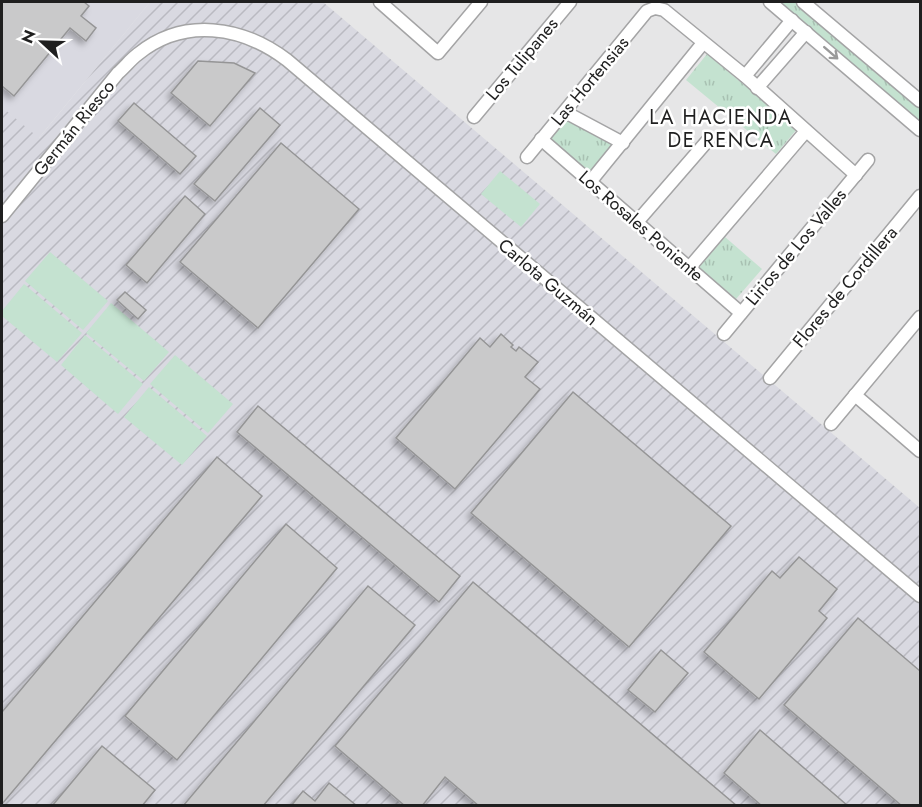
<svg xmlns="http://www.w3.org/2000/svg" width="922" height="807" font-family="Jost,sans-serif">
  <defs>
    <pattern id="industrial-furrows" width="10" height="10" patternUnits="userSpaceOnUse" patternTransform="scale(1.5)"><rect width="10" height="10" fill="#d9d9e1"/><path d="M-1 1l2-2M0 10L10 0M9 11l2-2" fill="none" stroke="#babac1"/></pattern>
    <pattern id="grass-tufts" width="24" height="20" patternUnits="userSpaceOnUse" patternTransform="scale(1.5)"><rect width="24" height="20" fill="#c4e2d0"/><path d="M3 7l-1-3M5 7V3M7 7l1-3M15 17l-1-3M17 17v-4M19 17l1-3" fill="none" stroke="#a8c1b2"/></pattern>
    <filter id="shadow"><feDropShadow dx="-4" dy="4" stdDeviation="3" flood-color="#0004"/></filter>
  </defs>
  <rect width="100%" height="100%" fill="#e6e6e7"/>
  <polygon fill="#d9d9e1" points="2,2 150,2 38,139 2,107"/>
  <polygon fill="url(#industrial-furrows)" points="150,2 323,2 920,508 920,805 2,805 2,107 39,138"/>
  <g fill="url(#grass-tufts)">
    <polygon points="778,2 796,2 920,107 920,122"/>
    <polygon points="707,54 797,129 776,154 686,80"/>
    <polygon points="567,117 615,144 590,175 548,139"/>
    <polygon points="725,237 762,269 736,299 699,267"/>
  </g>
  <g fill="#c4e2d0">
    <polygon points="500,171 540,204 521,227 481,194"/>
    <polygon points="50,252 108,301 83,330 25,281"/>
    <polygon points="24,284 82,333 57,362 2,316 2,311"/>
    <polygon points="111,303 169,352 144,381 86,333"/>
    <polygon points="85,335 143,384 118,414 61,365"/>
    <polygon points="175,355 233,404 208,433 150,384"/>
    <polygon points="149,387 207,436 182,465 124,417"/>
  </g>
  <g fill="#c9c9ca" stroke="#959596" stroke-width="1.5" filter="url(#shadow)">
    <polygon points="2,2 84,2 89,6 81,16 96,28 86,41 70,28 14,96 2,86"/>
    <polygon points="198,61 234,63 255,73 210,126 171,93"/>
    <polygon points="134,103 196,156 180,174 118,121"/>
    <polygon points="260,108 280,125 215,201 194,184"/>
    <polygon points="281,143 359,209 258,328 180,262"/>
    <polygon points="185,196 205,214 147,283 126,265"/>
    <polygon points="125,292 146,310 138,319 117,300"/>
    <polygon points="501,334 513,345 511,347 516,351 519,347 538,362 525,377 540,389 455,489 396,438 480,338 490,347"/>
    <polygon points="573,392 731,526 629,647 471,513"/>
    <polygon points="258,406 460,576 439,602 237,432"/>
    <polygon points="217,457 262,496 2,804 2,712"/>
    <polygon points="286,524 337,568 177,760 125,716"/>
    <polygon points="799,557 837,589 819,611 827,618 759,699 704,652 772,571 780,578"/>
    <polygon points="473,582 737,806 479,806 445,777 422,806 405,806 335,746"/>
    <polygon points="368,586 415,625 263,806 183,806"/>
    <polygon points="858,618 920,671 920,806 902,806 784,705"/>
    <polygon points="661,650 688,673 655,712 628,690"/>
    <polygon points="760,730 848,806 762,806 724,773"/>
    <polygon points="102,746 155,790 142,806 52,806"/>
    <polygon points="329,783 357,806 291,806 303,791 315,801"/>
  </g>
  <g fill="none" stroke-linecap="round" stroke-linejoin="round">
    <g stroke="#a4a4a5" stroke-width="15">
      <g id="minor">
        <polyline points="380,2 438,53 481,2"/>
        <polyline points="770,2 920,130"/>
        <polyline points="803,2 920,101"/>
        <polyline points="745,76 792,20"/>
        <polyline points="757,88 806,32"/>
        <polyline points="565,112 623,143"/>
        <polyline points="474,117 570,2"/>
        <polyline points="541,139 741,313"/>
        <polyline points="527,157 647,11 655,8 664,10 745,76 856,175"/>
        <polyline points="590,182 703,43"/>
        <path d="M2 216 118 73C125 67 131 59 138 54 184 17 242 26 287 60L920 596"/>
        <polyline points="637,222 709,139"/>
        <polyline points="689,268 806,131"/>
        <polyline points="724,334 868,160"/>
        <polyline points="770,378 920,196"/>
        <polyline points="855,395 920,451"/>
        <polyline points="831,424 920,317"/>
      </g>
    </g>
    <use href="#minor" stroke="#fff" stroke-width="12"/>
  </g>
  <defs><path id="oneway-shaft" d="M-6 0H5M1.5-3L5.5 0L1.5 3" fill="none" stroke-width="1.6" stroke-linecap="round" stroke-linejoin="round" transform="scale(1.5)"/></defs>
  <use stroke="#9a9a9a" href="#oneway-shaft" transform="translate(831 53) rotate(41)"/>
  <g text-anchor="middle" stroke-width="5" stroke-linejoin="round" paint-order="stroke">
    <g font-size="18" fill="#1f1f1f" stroke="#fff">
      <text transform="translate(522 59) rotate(-50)" y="6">Los Tulipanes</text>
      <text transform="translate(590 81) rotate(-50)" y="6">Las Hortensias</text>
      <text transform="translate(74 128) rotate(-51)" y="6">Germán Riesco</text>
      <text transform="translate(641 226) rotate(41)" y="6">Los Rosales Poniente</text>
      <text transform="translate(796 247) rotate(-50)" y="6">Lirios de Los Valles</text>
      <text transform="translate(548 282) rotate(40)" y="6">Carlota Guzmán</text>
      <text transform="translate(845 287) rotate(-50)" y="6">Flores de Cordillera</text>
    </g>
    <g font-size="20" letter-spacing="1.5" fill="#1f1f1f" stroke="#fff">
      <text x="721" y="124">LA HACIENDA<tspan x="721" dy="23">DE RENCA</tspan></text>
    </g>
  </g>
  <rect width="922" height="807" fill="none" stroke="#1f1f1f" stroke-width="6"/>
  <g transform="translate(42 42) rotate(292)" stroke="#ffffff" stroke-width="4.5" paint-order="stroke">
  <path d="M0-4.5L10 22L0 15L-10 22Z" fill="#1f1f1f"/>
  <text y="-9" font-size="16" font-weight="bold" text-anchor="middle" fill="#1f1f1f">N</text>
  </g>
</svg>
